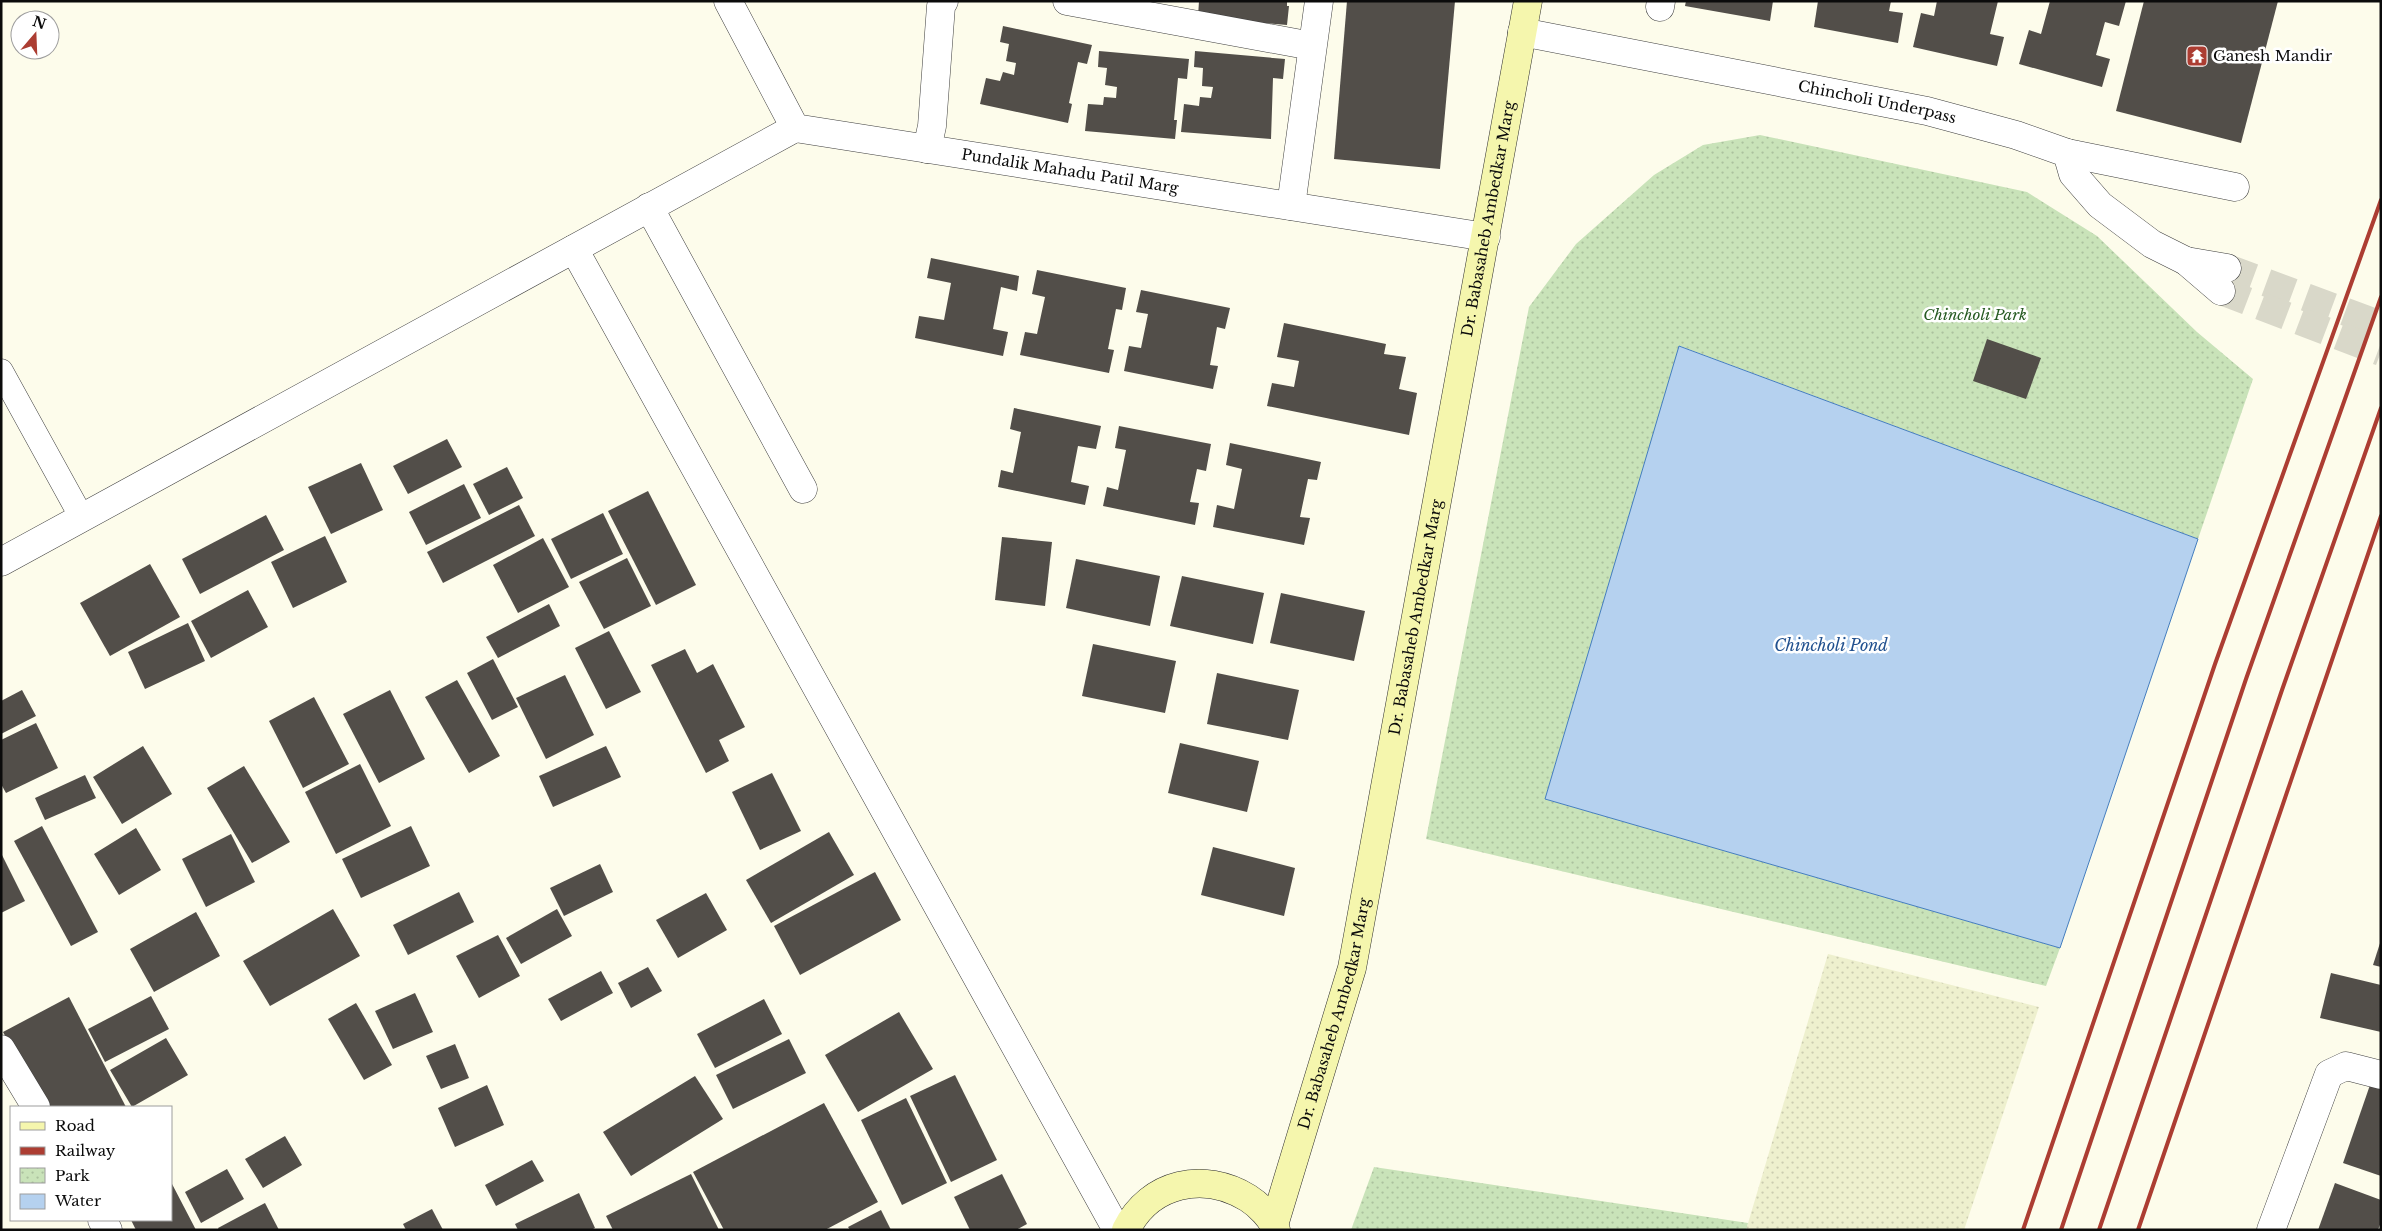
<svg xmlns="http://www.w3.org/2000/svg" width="2382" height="1231" font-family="'Libre Baskerville',serif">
  <defs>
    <pattern id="farmland-dots" width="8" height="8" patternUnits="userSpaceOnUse" patternTransform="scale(1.25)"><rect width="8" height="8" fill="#eef0ce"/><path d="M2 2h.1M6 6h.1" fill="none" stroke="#cbccb0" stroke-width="1.8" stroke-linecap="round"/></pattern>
    <pattern id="park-dots" width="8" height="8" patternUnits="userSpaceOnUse" patternTransform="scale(1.25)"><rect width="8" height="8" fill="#c9e3b9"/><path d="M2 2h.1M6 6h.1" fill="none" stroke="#abc19e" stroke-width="1.8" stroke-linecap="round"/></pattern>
  </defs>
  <rect width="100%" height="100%" fill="#fdfceb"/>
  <polygon fill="url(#farmland-dots)" points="1828,954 2039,1007 1964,1230 1746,1230"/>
  <g fill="url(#park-dots)">
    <polygon points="1760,135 2027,192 2097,236 2197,332 2253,379 2198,539 1680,346 1545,799 2060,948 2046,986 1426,839 1529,307 1576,244 1654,175 1703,145"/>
    <polygon points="1374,1167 1748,1223 1746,1230 1351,1230"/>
  </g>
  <polygon fill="#b5d1ef" stroke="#447dbe" points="1679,346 2198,539 2060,948 1545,799"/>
  <g fill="#524e49">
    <polygon points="1199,1 1287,1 1287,6 1289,6 1287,25 1198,17"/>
    <polygon points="1347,1 1455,1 1440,169 1334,159"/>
    <polygon points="1686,1 1773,1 1770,21 1685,6"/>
    <polygon points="1818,1 1891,1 1889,11 1903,13 1898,43 1814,27"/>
    <polygon points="1937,1 1998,1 1990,34 2004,37 1997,66 1913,47 1921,13 1934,16"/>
    <polygon points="2050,1 2126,1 2119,26 2105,22 2096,55 2110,59 2102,87 2019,64 2029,30 2041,34"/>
    <polygon points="2144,1 2278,1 2241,143 2116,111"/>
    <polygon points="1003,26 1092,45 1087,64 1078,62 1069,103 1072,104 1068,123 980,104 986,78 1000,81 1003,72 1014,75 1016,63 1006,61 1009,44 1000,42"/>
    <polygon points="1099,51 1189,59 1187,79 1178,78 1174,120 1177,120 1175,139 1085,131 1088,104 1103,105 1104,97 1116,98 1117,87 1105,85 1107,68 1098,67"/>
    <polygon points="1195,51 1285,59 1283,79 1273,78 1271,139 1181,132 1184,104 1199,106 1200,97 1211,98 1213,87 1202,86 1203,68 1194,67"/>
    <polygon points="931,258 1019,276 1017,291 1001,287 993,329 1008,332 1003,356 915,338 919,316 944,320 951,283 927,278"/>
    <polygon points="1037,270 1126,288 1122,310 1116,309 1108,349 1114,350 1109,373 1020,355 1025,332 1037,334 1045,297 1032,294"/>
    <polygon points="1141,290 1230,308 1225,329 1217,327 1210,365 1218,366 1213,389 1124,371 1129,346 1141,348 1148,314 1136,312"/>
    <polygon points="1284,323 1386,344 1384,354 1406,357 1399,389 1417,393 1409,435 1267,406 1272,383 1294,387 1299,361 1277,357"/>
    <polygon points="1987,339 2041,358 2026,399 1973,381"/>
    <polygon points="1014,408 1101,426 1096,449 1078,446 1071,482 1089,486 1085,505 998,487 1001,470 1013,473 1021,432 1010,429"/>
    <polygon points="1119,426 1211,444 1206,471 1197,469 1190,502 1199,503 1195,525 1103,506 1107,487 1118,490 1126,450 1115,448"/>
    <polygon points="447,439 462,467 408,494 393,466"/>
    <polygon points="1230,443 1321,462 1317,480 1308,479 1300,517 1310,518 1304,545 1213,527 1217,505 1234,509 1242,469 1226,465"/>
    <polygon points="361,463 383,510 331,534 308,487"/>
    <polygon points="507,467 523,498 489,515 473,484"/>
    <polygon points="464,484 481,518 426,545 409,512"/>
    <polygon points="648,491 696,585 656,605 608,511"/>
    <polygon points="519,505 535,536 443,583 427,552"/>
    <polygon points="603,513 623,554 571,579 551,539"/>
    <polygon points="266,515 284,550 200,594 182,559"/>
    <polygon points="325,536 347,582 293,608 271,562"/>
    <polygon points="1002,537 1052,542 1045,606 995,600"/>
    <polygon points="543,538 569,587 518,613 493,565"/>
    <polygon points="627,558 651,606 604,629 579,582"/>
    <polygon points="1076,559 1160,576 1150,626 1066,608"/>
    <polygon points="150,564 180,617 110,656 80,603"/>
    <polygon points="1182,576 1264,593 1253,644 1170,626"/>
    <polygon points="248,590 268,627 211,658 191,621"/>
    <polygon points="1281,593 1365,611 1354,661 1270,643"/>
    <polygon points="549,604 560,626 498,658 486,637"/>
    <polygon points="188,623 205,661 145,689 128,652"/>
    <polygon points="609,631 641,692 606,709 575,648"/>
    <polygon points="1093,644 1176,661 1165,713 1082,696"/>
    <polygon points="685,649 697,673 713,664 745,727 719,740 729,761 706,773 651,665"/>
    <polygon points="493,659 518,707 492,720 467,673"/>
    <polygon points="1217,673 1299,690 1288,740 1207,724"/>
    <polygon points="565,675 594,735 546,759 516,698"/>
    <polygon points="457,680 500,756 469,773 425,697"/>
    <polygon points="22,690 36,716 1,734 1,701"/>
    <polygon points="390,690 425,759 379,783 343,714"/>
    <polygon points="314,697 349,764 303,788 269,721"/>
    <polygon points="36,723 58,768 6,793 1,784 1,740"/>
    <polygon points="1180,743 1259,761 1247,812 1168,793"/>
    <polygon points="143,746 172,794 122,824 93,777"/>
    <polygon points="606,746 621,777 553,807 539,776"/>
    <polygon points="360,764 391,826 336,854 305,792"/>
    <polygon points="244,766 290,842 252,863 207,788"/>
    <polygon points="772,773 801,831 760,850 732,792"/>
    <polygon points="85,775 96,798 45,820 35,798"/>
    <polygon points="42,826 98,932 71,946 14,841"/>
    <polygon points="411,826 430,866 361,898 342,859"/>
    <polygon points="136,828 161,870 119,895 94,854"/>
    <polygon points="829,832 854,875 771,923 746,880"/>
    <polygon points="231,834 255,882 206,907 182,859"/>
    <polygon points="1213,847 1295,868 1284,916 1201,895"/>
    <polygon points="1,853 25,901 1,913"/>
    <polygon points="600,864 613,892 564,916 550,888"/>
    <polygon points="875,872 901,920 800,975 774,926"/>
    <polygon points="459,892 474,922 408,955 393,925"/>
    <polygon points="706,893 727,930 678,958 656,920"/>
    <polygon points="333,909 360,956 270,1006 243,961"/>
    <polygon points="557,909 572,936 521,964 506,938"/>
    <polygon points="196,912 220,956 154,992 130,949"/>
    <polygon points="498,935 520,976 479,998 456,956"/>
    <polygon points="2381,940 2381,967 2373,965"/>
    <polygon points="648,967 662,991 631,1008 618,983"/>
    <polygon points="601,971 613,993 561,1021 548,999"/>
    <polygon points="2331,973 2381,985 2381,1032 2320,1018"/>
    <polygon points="415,993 433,1032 393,1049 375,1011"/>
    <polygon points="151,996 169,1029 105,1062 88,1029"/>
    <polygon points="69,997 126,1107 43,1107 3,1032"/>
    <polygon points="764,999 782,1034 715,1068 697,1034"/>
    <polygon points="356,1003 392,1065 364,1080 328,1019"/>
    <polygon points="899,1012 933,1069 858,1112 825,1055"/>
    <polygon points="166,1038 188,1075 132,1107 110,1070"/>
    <polygon points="789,1039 806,1073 733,1109 716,1075"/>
    <polygon points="455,1044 469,1078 441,1089 426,1056"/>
    <polygon points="955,1075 997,1160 951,1182 910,1096"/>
    <polygon points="695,1076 723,1119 631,1176 603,1132"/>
    <polygon points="487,1085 504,1125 455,1147 438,1108"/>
    <polygon points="2370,1085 2381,1089 2381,1176 2343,1163"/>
    <polygon points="906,1098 947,1183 902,1205 861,1120"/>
    <polygon points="824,1103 878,1202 825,1230 724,1230 693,1172"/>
    <polygon points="285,1136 302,1165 263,1188 245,1159"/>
    <polygon points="532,1160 544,1181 496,1206 485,1185"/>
    <polygon points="227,1169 244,1199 201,1223 185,1192"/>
    <polygon points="691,1174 719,1230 613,1230 606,1216"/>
    <polygon points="1002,1174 1027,1224 1016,1230 970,1230 954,1197"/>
    <polygon points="171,1182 196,1230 136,1230 131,1220 171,1220"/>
    <polygon points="2335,1183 2381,1200 2381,1222 2378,1230 2318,1230"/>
    <polygon points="579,1193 595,1228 591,1230 518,1230 515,1224"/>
    <polygon points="265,1203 279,1230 219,1230 218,1228"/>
    <polygon points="432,1209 443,1230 406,1230 403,1224"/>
    <polygon points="881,1210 891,1230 850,1230 848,1227"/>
  </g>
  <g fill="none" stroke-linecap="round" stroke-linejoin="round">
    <g stroke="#d9d8c9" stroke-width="28" stroke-dasharray="28 14" stroke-linecap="butt">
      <polyline points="2227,268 2381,325"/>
      <polyline points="2221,291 2381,352"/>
    </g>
    <g stroke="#3e3e3e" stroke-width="25">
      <polyline id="service" points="1,371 82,518"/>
    </g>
    <g stroke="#3e3e3e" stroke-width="29">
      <g id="minor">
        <path id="s1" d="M728 1 795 128 1486 237"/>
        <polyline points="1067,1 1312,46"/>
        <polyline points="1660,7 1661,1"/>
        <path id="s2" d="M1522 32 1927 111 2016 135 2067 153 2073 174 2100 205 2152 244 2186 261 2221 291"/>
        <polyline points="927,149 932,126 941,6 944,1"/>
        <polyline points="2067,153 2235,187"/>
        <polyline points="1291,206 1319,1"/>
        <polyline points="649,207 803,489"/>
        <polyline points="574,249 1117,1230"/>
        <polyline points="2186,261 2227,268"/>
        <polyline points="1,562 795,128"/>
        <polyline points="1,1049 36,1107"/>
        <polyline points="102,1220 108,1230"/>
        <polyline points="2271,1230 2329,1074 2346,1066 2381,1075"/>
      </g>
    </g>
    <g stroke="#2d2d2d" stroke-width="29">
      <g id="secondary">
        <path id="s3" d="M1274 1225 1352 968 1528 1"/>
        <path d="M1126 1230C1150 1182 1204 1171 1248 1198 1259 1205 1272 1218 1276 1230"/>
      </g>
    </g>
    <use href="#service" stroke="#fff" stroke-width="24"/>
    <use href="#minor" stroke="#fff" stroke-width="28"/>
    <use href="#secondary" stroke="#f5f6ad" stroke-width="28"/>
    <g stroke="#ac3d32" stroke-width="4">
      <polyline points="2023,1230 2215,664 2381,200"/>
      <polyline points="2061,1230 2246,679 2381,297"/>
      <polyline points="2099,1230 2282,690 2381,408"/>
      <polyline points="2138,1230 2381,516"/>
    </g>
  </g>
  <defs>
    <g id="temple-square" transform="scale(1.125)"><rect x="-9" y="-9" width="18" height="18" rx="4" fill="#ac3d32" stroke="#fff"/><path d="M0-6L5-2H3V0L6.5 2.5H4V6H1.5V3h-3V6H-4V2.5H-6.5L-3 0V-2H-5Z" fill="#fff"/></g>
  </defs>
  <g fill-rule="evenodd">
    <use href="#temple-square" x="2197" y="56"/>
  </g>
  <g text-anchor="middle" stroke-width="5" stroke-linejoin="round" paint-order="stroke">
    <g font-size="15" fill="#0b0b0b" stroke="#fff" text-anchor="start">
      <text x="2213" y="61">Ganesh Mandir</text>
    </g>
    <g font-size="15" fill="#0b0b0b" stroke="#fff">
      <text dy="5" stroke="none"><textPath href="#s2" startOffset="362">Chincholi Underpass</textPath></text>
      <text dy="5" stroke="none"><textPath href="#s1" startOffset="422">Pundalik Mahadu Patil Marg</textPath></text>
      <text dy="5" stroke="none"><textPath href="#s3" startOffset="1030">Dr. Babasaheb Ambedkar Marg</textPath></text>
      <text dy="5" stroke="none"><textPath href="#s3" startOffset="625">Dr. Babasaheb Ambedkar Marg</textPath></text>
      <text dy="5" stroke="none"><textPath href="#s3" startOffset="220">Dr. Babasaheb Ambedkar Marg</textPath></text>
    </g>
    <g font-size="15" font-style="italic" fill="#275b23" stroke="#fff">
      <text x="1975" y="320">Chincholi Park</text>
    </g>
    <g font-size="16" font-style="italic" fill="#22518f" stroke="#fff">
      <text x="1831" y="651">Chincholi Pond</text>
    </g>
  </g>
  <rect width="2382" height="1231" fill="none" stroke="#0b0b0b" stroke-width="5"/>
  <rect x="10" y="1106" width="162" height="115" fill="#ffffff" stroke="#9d9d9d"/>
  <rect x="20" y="1122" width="25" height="8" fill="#f5f6ad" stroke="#9d9d9d"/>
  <text x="55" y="1131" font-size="15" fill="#0b0b0b">Road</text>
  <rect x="20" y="1147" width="25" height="8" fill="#ac3d32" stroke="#9d9d9d"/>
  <text x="55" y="1156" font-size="15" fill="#0b0b0b">Railway</text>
  <rect x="20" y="1168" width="25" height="15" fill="url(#park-dots)" stroke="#9d9d9d"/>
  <text x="55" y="1181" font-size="15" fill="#0b0b0b">Park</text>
  <rect x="20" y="1194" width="25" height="15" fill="#b5d1ef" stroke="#9d9d9d"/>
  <text x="55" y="1206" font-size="15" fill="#0b0b0b">Water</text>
  <g transform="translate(35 35) rotate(19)"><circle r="24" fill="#ffffff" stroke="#9d9d9d"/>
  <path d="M0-4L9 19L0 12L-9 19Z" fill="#ac3d32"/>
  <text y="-8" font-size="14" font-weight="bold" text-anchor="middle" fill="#0b0b0b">N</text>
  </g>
</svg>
